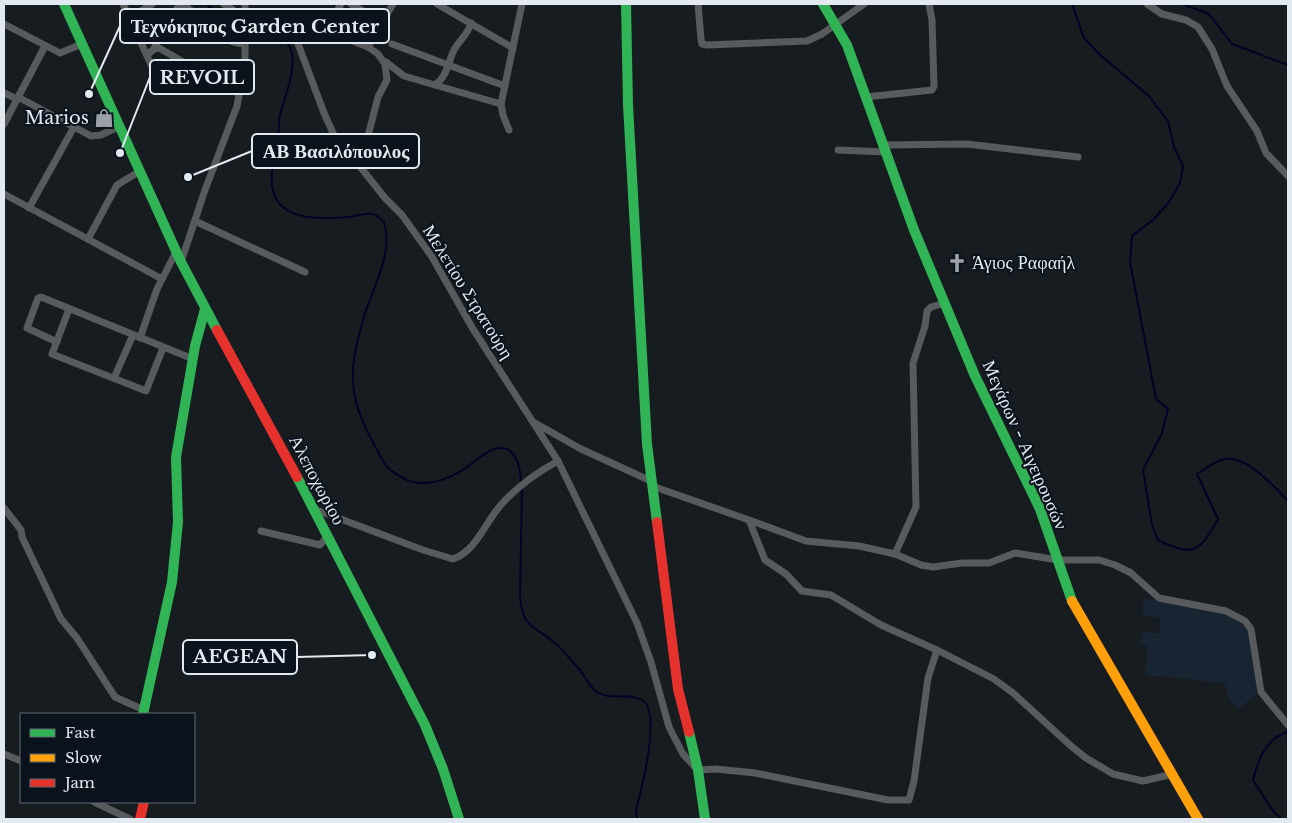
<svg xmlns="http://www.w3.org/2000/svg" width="1292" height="823" font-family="'Libre Baskerville',serif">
  <rect width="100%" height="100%" fill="#171c21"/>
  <polygon fill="#182431" points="1143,598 1218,612 1235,618 1249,631 1254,643 1257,694 1238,709 1230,700 1224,683 1145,675 1147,645 1140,644 1143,632 1160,633 1160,618 1143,615"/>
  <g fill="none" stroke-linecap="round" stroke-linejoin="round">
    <g stroke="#020324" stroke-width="2">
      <polyline points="206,4 237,27"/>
      <path d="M1072 4 1084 38 1100 55 1149 96 1168 121 1174 147 1183 166 1180 183 1169 202 1153 220 1132 236 1130 262 1156 399 1168 409 1162 433 1143 470 1152 525 1158 540C1194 558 1200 551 1218 519L1197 474C1204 470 1212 463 1221 460 1245 452 1273 486 1288 501"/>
      <polyline points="1182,4 1209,14 1232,44 1288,65"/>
      <path d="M266 31C311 41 287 86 280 115 278 124 279 132 278 141 275 158 268 177 274 194 284 222 325 219 349 217 356 216 364 213 372 214 377 215 380 218 384 222 394 258 370 290 362 324 357 342 352 361 353 380 353 408 370 437 383 461 387 469 395 474 403 478 423 489 449 480 467 467 475 462 482 454 492 450 514 441 520 464 521 481"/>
      <path d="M522 488 520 598C521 606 522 613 526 620 532 628 542 633 550 639 560 646 570 659 579 669 586 677 588 686 597 692 611 701 628 692 642 700 662 712 641 791 636 810L637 819"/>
      <path d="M1281 819 1273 811 1253 780C1258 760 1266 738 1288 732"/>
    </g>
    <g stroke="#585b5d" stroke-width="7">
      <polyline points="123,4 161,86"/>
      <path d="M182 4C205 18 215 42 245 44"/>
      <polyline points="224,4 245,18"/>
      <polyline points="351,4 382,22"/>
      <polyline points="437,4 513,48"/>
      <polyline points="698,4 701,39 702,44 707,45 807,41 822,34 864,4"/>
      <polyline points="1147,4 1162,14 1186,20 1198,27 1212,49 1227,86 1257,131 1266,153 1288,176"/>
      <polyline points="130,18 152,4"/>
      <polyline points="4,24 60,53 82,44"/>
      <polyline points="291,25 324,113 338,144 358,164 385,198 402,215 432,257 473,329 558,461 637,623 651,662 669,727 683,754 698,770 716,769 755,773 888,800 909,800 914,781 928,678 937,650"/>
      <polyline points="246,29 305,25 318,27 368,47"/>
      <polyline points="326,30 341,4"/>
      <polyline points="392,44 505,86"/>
      <polyline points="154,49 164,23 181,4"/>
      <polyline points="147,55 154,49 159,48 239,94"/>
      <path d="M386 62 404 76 435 85C447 77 448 62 454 50 459 40 468 35 471 23"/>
      <polyline points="435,85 501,104"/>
      <polyline points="4,93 17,99"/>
      <polyline points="18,97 91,136 101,135 120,126"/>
      <polyline points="866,97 932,90 934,86 932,20 929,4"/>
      <polyline points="4,124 45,46"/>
      <polyline points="509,130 503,115 501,104 522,4"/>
      <polyline points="882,145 967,144 1078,157"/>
      <polyline points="838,150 885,152"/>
      <polyline points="358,164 366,144 378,97 387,80 385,64 378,54 368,47 393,4"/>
      <polyline points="4,194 162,279"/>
      <polyline points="29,208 74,127"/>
      <polyline points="195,221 305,272"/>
      <polyline points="88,239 117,185 140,171"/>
      <polyline points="181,262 205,190 237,106 245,62 245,4"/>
      <polyline points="69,309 52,354 146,391 163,348"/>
      <polyline points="140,338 157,289 176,252"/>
      <polyline points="57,342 27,328 38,298 41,297 193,359"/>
      <polyline points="114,378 133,335"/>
      <polyline points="535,423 581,449 651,481"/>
      <polyline points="652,486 749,520 765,560 786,574 802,591 831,595 881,625 937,650 994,679 1013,693 1071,746 1086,758 1113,774 1143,781 1173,774"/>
      <polyline points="4,508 21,530 22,537 61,619 77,638 115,697 144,710"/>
      <path d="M314 509 423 550 453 559C476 551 485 523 500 506 517 486 536 473 558 461"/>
      <polyline points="749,520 806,541 859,546 895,554 916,507 913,363 925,326 927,311 931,307 945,303"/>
      <polyline points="261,531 320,545 328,536"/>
      <polyline points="895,554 921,565 933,567 962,563 989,563 1015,553 1058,560 1099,560 1115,565 1131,573 1159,598 1226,611 1245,621 1251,629 1261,692 1288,725"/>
      <polyline points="4,754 21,761"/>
      <polyline points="94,802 130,819"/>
    </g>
    <g stroke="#30b455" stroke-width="10">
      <polyline points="64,4 181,262 217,330"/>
      <polyline points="626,4 628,105 647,444 657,522"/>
      <polyline points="823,4 847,45 914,230 975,376 1040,509 1072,601"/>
      <polyline points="297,477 425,725 443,769 459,819"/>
      <polyline points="143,714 172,582 178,522 176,457 195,346 205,309"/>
      <polyline points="689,732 698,770 705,819"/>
    </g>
    <polyline stroke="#ff9f0a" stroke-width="10" points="1072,601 1198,819"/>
    <g stroke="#e5322d" stroke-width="10">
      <polyline points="217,330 297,477"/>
      <polyline points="657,522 678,689 689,732"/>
      <polyline points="140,819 144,802"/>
    </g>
  </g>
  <defs>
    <g id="shop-bare" transform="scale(1.5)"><path d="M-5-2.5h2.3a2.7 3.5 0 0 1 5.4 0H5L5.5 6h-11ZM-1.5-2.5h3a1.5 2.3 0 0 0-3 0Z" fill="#9ca1a8" stroke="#0a121c" stroke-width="2.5" paint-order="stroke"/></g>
    <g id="church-bare" transform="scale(1.5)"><path d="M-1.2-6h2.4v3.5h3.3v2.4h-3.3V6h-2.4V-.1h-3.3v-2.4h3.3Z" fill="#9ca1a8" stroke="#0a121c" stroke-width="2.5" paint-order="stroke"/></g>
  </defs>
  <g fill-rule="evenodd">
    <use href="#shop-bare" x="104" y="118"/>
    <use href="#church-bare" x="957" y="263"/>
  </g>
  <g text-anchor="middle" stroke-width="4" stroke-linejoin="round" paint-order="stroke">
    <g font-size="18" fill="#e3e9f0" stroke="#0a121c" text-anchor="end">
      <text x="89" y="124">Marios</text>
      <text x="972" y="269" text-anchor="start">Άγιος Ραφαήλ</text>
    </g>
    <g font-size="18" fill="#e3e9f0" stroke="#0a121c">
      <text transform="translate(468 292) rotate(58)" y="6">Μελετίου Στρατούρη</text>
      <text transform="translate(1025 445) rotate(66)" y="6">Μεγάρων - Αιγειρουσών</text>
      <text transform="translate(317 480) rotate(62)" y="6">Αλεποχωρίου</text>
    </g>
  </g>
  <path fill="none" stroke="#e3e9f0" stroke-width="2" d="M89 94L120 26M120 153L150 77M188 177L252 151M372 655L297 657"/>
  <g fill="#e3e9f0" stroke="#0a121c" stroke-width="2">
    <circle cx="89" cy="94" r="5"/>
    <circle cx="120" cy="153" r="5"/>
    <circle cx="188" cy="177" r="5"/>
    <circle cx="372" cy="655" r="5"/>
  </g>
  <g fill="#0a121c" stroke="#e3e9f0" stroke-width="2">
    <rect x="120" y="9" width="269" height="34" rx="5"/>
    <rect x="150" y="60" width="104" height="34" rx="5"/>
    <rect x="252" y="134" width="167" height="34" rx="5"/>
    <rect x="183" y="640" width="114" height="34" rx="5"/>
  </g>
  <g font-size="19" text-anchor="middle" font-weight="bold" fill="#e3e9f0">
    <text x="255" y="33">Τεχνόκηπος Garden Center</text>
    <text x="202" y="84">REVOIL</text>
    <text x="336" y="158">ΑΒ Βασιλόπουλος</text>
    <text x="240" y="663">AEGEAN</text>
  </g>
  <rect width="1292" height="823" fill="none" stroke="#e3e9f0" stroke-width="10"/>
  <rect x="20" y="713" width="175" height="90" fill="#0a121c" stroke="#616871"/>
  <rect x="30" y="729" width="25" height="8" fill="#30b455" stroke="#616871"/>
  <text x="65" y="738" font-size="15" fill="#e3e9f0">Fast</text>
  <rect x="30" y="754" width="25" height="8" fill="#ff9f0a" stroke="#616871"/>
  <text x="65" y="763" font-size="15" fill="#e3e9f0">Slow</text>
  <rect x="30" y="779" width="25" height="8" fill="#e5322d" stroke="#616871"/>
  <text x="65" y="788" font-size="15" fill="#e3e9f0">Jam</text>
</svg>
